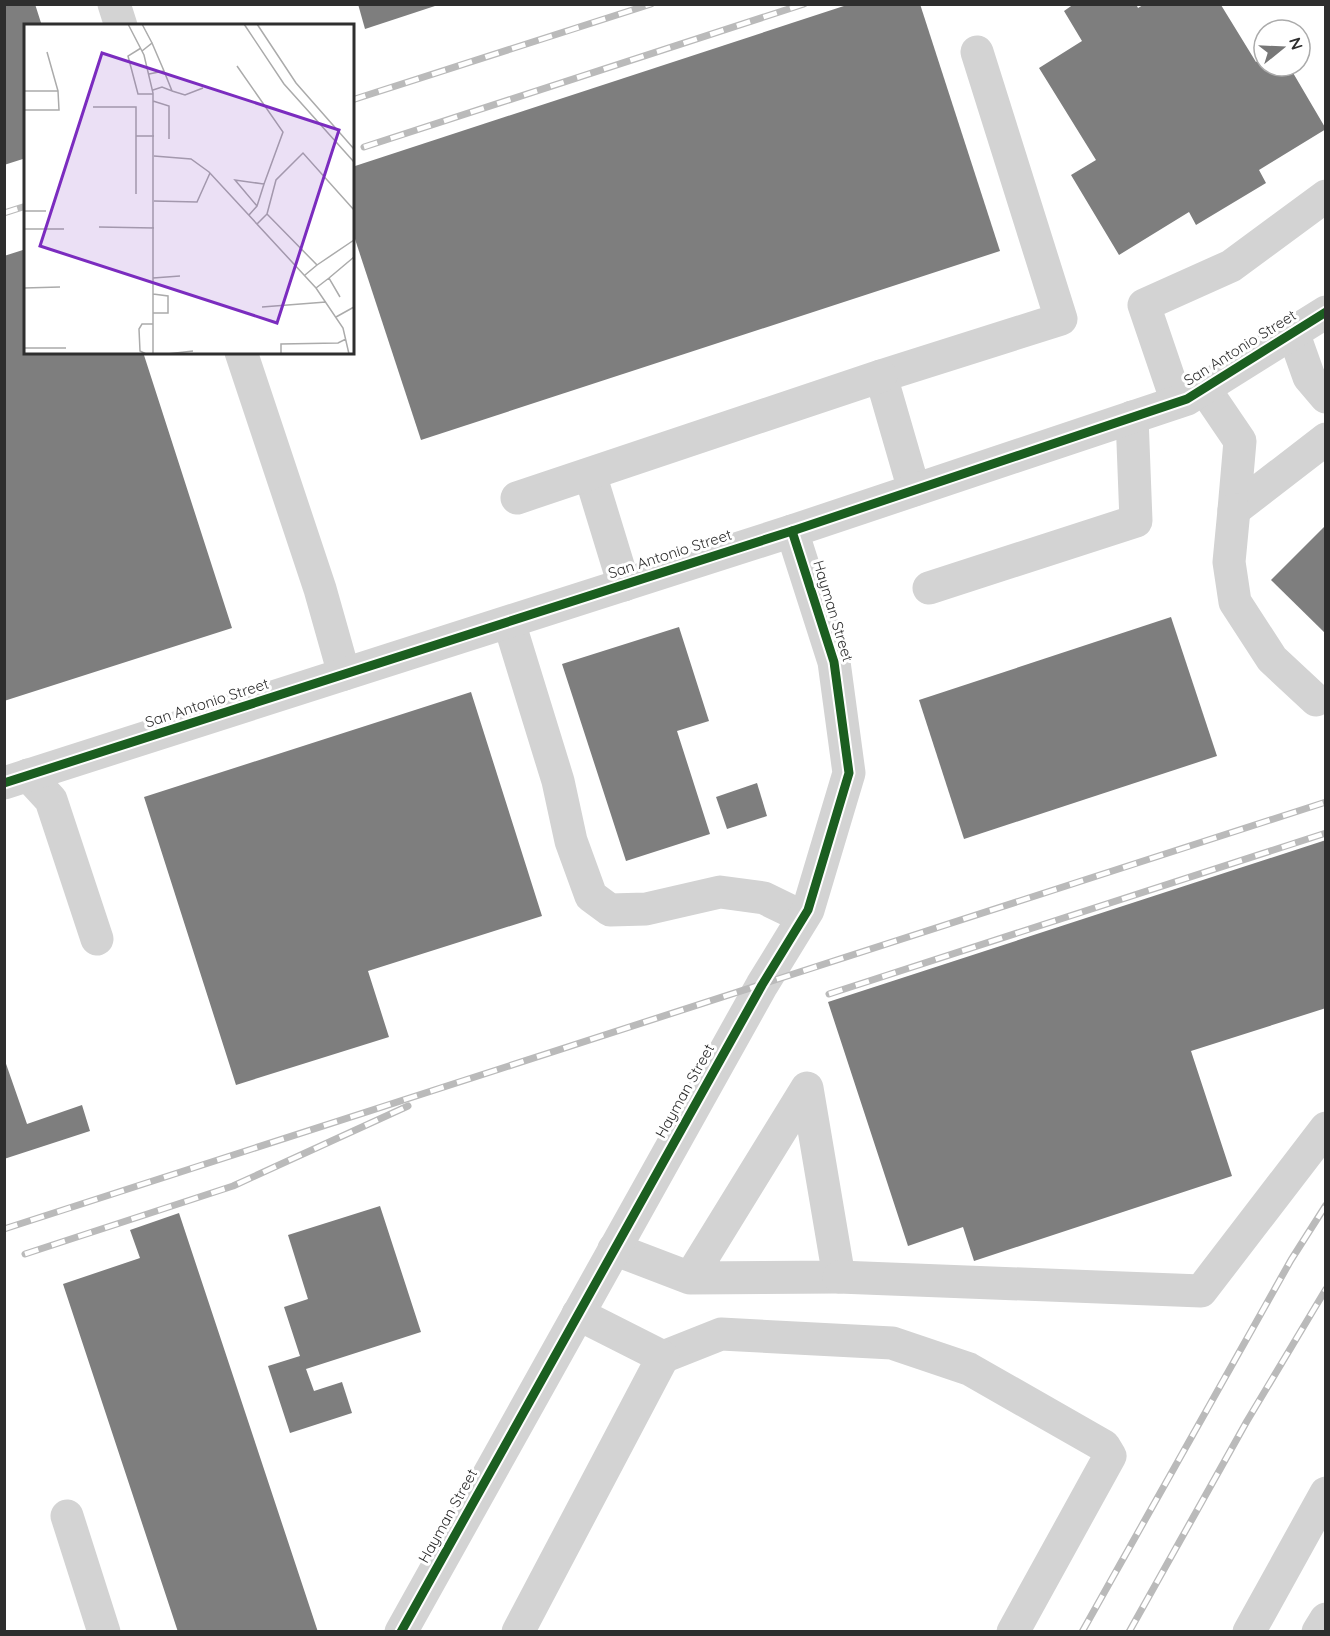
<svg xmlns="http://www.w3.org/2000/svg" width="1330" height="1636" font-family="Quicksand,sans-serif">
  <rect width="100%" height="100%" fill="#fff"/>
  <g fill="#7e7e7e">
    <polygon points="4,4 35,4 42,26 26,26 26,158 4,165"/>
    <polygon points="358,4 437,4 438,5 365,29"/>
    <polygon points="850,4 920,4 1000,251 421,440 352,230 352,167"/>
    <polygon points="1074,4 1136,4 1138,8 1143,5 1221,5 1256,62 1264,57 1264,66 1289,66 1326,129 1259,170 1266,183 1196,225 1189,212 1119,255 1071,175 1096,160 1039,68 1082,41 1064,11"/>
    <polygon points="26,249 26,352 143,352 232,628 4,701 4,256"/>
    <polygon points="1326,525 1326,634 1271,580"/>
    <polygon points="1171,617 1217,756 964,839 919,700"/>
    <polygon points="679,627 709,721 677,731 710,834 626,861 562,664"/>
    <polygon points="471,692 542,916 368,971 389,1037 236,1085 144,797"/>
    <polygon points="757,783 767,816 727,829 716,797"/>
    <polygon points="1326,840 1326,1008 1191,1051 1232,1176 974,1261 963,1227 908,1246 828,1002"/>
    <polygon points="4,1058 27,1124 82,1105 90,1131 4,1159"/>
    <polygon points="380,1206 421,1332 306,1369 314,1391 342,1382 352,1413 290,1433 268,1366 300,1356 284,1307 308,1299 288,1235"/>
    <polygon points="179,1213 318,1632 178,1632 63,1284 140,1258 130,1230"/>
  </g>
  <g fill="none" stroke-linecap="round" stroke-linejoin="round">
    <g stroke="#d3d3d3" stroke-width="33">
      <polyline points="114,4 121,26"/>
      <polyline points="1293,332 1309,377 1326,397"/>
      <polyline points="241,352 320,589 344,674"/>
      <polyline points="1204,388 1240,441 1234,510 1326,439"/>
      <polyline points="1177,402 1144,305 1231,266 1326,196"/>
      <polyline points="590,474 624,585"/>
      <polyline points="914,490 881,376 1061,319 977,52"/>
      <polyline points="517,498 881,376"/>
      <polyline points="1234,510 1229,562 1235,602 1272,659 1316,700"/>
      <polyline points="929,588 1136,521 1132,417"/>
      <polyline points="509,622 558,781 571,841 591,896 610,910 646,909 720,892 764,898 803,917"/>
      <polyline points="28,775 51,800 97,939"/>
      <polyline points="4,783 792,531 1187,399 1326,312"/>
      <polyline points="614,1249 690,1278 839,1277 807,1088 690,1278"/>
      <polyline points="839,1277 1201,1291 1326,1128"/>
      <polyline points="663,1357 721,1334 892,1343 969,1369 1104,1446 1110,1456 1013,1632"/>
      <polyline points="67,1516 104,1632"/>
      <polyline points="401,1632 762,985 808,910 849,773 834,662 792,531"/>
      <polyline points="518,1632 663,1357 578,1314"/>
      <polyline points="1249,1632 1326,1493"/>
      <polyline points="1318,1632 1326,1619"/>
    </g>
    <g stroke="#bababa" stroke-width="7">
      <g id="rail">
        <polyline points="352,100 651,4"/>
        <polyline points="364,147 804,4"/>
        <polyline points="4,213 26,206"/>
        <polyline points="829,994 1326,833"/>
        <polyline points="4,1229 1326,802"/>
        <polyline points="25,1254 233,1186 408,1106"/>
        <polyline points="1082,1632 1291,1260 1326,1205"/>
        <polyline points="1129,1632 1247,1421 1326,1289"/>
      </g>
    </g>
    <use href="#rail" stroke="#fff" stroke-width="4.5" stroke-dasharray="14" stroke-linecap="butt"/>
    <g stroke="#fff" stroke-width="13">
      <g id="cycleway">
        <polyline points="4,783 792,531 1187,399 1326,312"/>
        <polyline points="401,1632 762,985 808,910 849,773 834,662 792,531"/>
      </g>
    </g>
    <use href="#cycleway" stroke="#1b5e20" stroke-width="9"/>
  </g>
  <g text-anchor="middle" stroke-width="6" stroke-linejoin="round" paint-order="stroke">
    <g font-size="15" fill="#2e2e2e" stroke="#fff">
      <text transform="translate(1240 348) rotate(-32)" y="5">San Antonio Street</text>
      <text transform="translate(670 554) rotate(-18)" y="5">San Antonio Street</text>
      <text transform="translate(833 611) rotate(73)" y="5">Hayman Street</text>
      <text transform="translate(207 703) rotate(-18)" y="5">San Antonio Street</text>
      <text transform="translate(685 1091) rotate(-61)" y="5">Hayman Street</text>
      <text transform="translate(448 1516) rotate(-61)" y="5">Hayman Street</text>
    </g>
  </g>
  <g transform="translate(24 24)">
    <rect width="330" height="330" fill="#fff"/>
    <path fill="none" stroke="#ababab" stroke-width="1.5" d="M104 0 120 31 129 69V330M220 0 260 60 330 138M233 0 272 59 330 125M117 24 104 32 114 70H129M118 27 128 19 118 0M23 28 34 67M213 42 259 108 240 160M125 50 140 47 128 19M129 66 138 63 148 67 140 47M0 67H34L35 86H0M148 67 161 71 179 64M129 77 145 82V115M69 83H112V112H130M112 112V170M130 132 167 135 185 148 292 264 319 304 325 330M130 177 173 178 186 149M0 187H22M243 190 252 156 279 129 330 186M225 191 233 182 240 160 211 156 233 182M233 200 243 190 293 241 281 251M75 203 130 204M0 205H40M293 241 330 216M129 254 156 252M305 254 330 233M0 264 36 263M292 264 305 254 316 273M238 283 302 278M129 289H144V272L129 270M312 293 330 283M0 324H42M122 330 116 327 115 305 118 300H129M143 330 169 327M257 330V320L314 319 322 315"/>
    <path fill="#7b2cbf" fill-opacity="0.15" stroke="#7b2cbf" stroke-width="3" d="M78 29 315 106 253 299 16 222Z"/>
    <rect width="330" height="330" fill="none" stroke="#2e2e2e" stroke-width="3"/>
  </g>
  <rect width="1330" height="1636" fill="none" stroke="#2e2e2e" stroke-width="12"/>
  <g transform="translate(1282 48) rotate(72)"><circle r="28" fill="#ffffff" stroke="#ababab" stroke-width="1.5"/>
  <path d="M0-4.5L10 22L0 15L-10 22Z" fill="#777777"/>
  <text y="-9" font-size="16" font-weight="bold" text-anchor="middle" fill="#2e2e2e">N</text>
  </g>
</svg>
